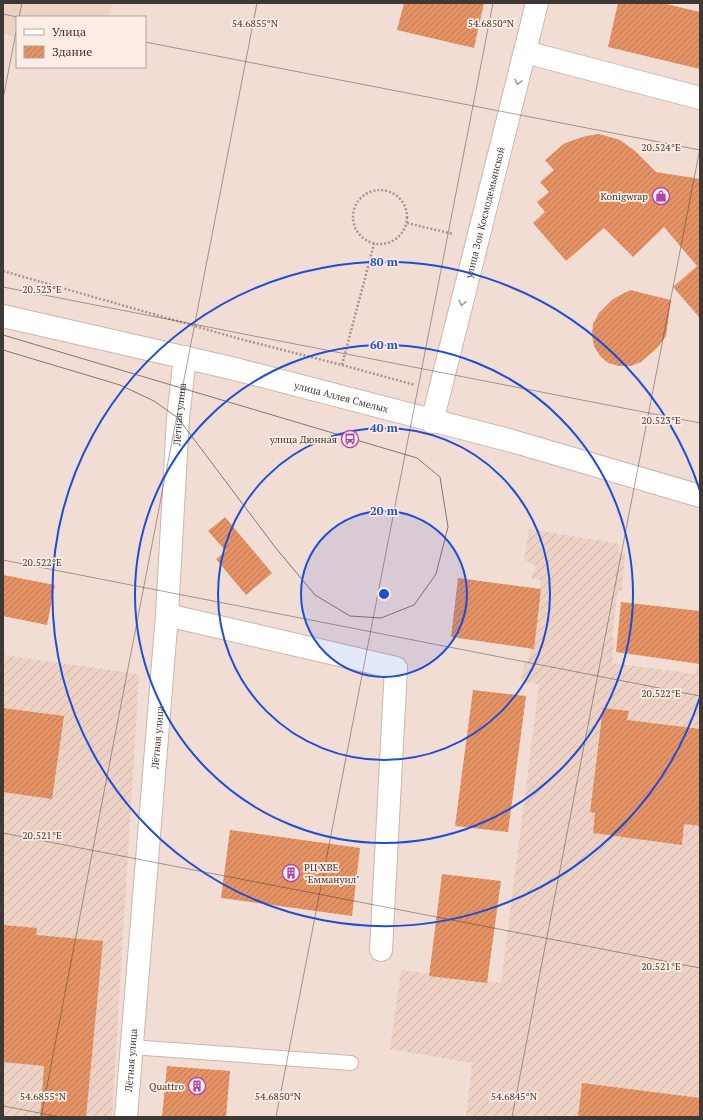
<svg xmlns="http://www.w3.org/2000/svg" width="703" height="1120" font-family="'PT Serif',serif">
  <defs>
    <pattern id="industrial-furrows" width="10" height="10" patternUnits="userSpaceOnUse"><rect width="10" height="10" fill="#edd1c5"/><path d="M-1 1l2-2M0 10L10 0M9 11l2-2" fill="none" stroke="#ccb4aa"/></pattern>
    <pattern id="building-hatch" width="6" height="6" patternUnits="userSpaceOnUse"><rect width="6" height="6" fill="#e59264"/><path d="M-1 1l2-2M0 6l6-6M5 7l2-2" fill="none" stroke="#bb7853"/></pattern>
  </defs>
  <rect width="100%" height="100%" fill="#f2ddd5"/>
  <g fill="url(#industrial-furrows)">
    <polygon points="529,529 620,544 618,552 625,554 622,591 618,591 612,637 614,637 612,663 696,674 700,646 700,1117 466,1117 472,1063 390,1049 401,970 501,983 539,685 521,681 525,662 528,664 541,580 531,578 536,566 524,560"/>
    <polygon points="3,655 139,674 112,1117 3,1117"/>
  </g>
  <polygon fill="#edd1c5" points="3,3 113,3 107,17 17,17 17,37 3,34"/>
  <g fill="url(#building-hatch)">
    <polygon points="404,3 484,3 474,48 397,30"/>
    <polygon points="618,3 662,3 700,12 700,69 608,47"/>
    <polygon points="599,134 620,140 635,151 656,172 700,179 700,318 673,287 697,266 664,227 633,257 604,228 566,261 533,223 545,212 537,202 549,192 540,182 554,170 545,160 565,143 586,136"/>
    <polygon points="630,290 671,300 666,336 658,347 641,362 631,366 619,366 608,363 600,356 594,346 592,335 593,324 599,313 613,299"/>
    <polygon points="225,517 272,573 246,595 216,559 226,551 208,531"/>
    <polygon points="3,575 55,585 47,625 3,616"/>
    <polygon points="458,578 541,589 534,649 451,637"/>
    <polygon points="621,602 700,611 700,664 616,652"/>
    <polygon points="473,690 526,696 508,832 455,826"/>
    <polygon points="3,708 64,716 52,799 3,792"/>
    <polygon points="603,708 629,711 627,720 700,729 700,826 684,824 682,845 593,833 595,813 590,812"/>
    <polygon points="230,830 360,848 352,916 221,898"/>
    <polygon points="442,874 501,881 487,983 429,976"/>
    <polygon points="3,925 37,928 36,935 103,941 86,1117 40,1117 44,1066 3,1062"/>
    <polygon points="167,1066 230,1071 226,1117 162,1117"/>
    <polygon points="582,1083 700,1098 700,1117 578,1117"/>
  </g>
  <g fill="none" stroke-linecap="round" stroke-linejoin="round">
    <g stroke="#cab6ae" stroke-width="16">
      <polyline id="service" points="131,1047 351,1063"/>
    </g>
    <g stroke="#cab6ae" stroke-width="24">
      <g id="minor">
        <polyline points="525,52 700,98"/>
        <polyline points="167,615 396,668 381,950"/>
        <path id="s1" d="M126 1117 167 615 178 418 185 357"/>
      </g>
    </g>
    <g stroke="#cab6ae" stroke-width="24">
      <g id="secondary">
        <path id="s2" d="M3 316 231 368 512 441 700 496"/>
        <path id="s3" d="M432 422 537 3"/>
      </g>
    </g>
    <g stroke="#a69690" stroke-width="2.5" stroke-dasharray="2 2" stroke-linecap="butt">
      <circle cx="380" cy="217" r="27"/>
      <polyline points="407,223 453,234"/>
      <polyline points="3,271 240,339 342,365 374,244"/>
      <polyline points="342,365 415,385"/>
    </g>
    <use href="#service" stroke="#fff" stroke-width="14"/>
    <use href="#minor" stroke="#fff" stroke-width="22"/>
    <use href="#secondary" stroke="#fff" stroke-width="22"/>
    <polyline stroke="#837671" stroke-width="1" points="3,335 417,458 440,477 448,527 436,574 414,605 381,618 350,616 315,595 275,547 178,418 154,401 120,385 3,350"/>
  </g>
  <defs><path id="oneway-chevron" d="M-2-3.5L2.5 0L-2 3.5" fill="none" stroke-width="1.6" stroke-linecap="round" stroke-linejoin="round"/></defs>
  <g stroke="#a09c9a">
    <use href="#oneway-chevron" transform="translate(518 82) rotate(104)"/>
    <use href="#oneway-chevron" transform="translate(462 303) rotate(104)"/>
  </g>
  <path fill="none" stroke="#403834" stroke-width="1" stroke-opacity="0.45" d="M3 14 17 17M19 17 22 3M145 42 700 150M3 99 17 27M3 287 700 423M3 560 700 696M3 833 700 968M3 1106 60 1117M41 1117 257 3M276 1117 493 3M512 1117 700 148"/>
  <circle cx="384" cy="594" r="83" fill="#1d4ed8" fill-opacity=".12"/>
  <g fill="none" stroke="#1d4ed8" stroke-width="2">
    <circle cx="384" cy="594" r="83"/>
    <circle cx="384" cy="594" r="166"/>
    <circle cx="384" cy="594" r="249"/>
    <path d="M700 697A332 332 0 1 1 700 491"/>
  </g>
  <defs>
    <g id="shop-ring" transform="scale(0.9)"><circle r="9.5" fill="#fcece4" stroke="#aa47ad" stroke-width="1.5"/><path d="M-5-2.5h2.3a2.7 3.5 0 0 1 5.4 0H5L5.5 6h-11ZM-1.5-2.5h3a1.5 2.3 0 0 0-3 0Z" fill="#aa47ad"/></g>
    <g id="bus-ring" transform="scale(0.9)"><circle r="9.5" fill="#fcece4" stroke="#aa47ad" stroke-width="1.5"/><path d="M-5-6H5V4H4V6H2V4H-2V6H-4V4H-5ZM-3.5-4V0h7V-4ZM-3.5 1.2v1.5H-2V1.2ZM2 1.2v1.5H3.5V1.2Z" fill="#aa47ad"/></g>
    <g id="building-ring" transform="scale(0.9)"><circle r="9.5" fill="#fcece4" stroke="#aa47ad" stroke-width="1.5"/><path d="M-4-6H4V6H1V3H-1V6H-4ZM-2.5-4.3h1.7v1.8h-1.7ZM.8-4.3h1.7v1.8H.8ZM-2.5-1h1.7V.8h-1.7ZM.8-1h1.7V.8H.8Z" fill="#aa47ad"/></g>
  </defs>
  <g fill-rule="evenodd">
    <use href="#shop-ring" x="661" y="196"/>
    <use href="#bus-ring" x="350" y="439"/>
    <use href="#building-ring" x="291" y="873"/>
    <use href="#building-ring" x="197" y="1086"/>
  </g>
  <g text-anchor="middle" stroke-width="3.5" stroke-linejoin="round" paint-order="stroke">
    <g font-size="10" fill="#403834" stroke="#fcece4" text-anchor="end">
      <text x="648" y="200">Konigwrap</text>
      <text x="337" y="443">улица Дюнная</text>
      <text x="304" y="871" text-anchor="start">РЦ ХВЕ<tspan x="304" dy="12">"Еммануил"</tspan></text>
      <text x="184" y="1090">Quattro</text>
    </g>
    <g font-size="10" fill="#403834" stroke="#fcece4">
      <text dy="4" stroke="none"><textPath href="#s3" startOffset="216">улица Зои Космодемьянской</textPath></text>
      <text dy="4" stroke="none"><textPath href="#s2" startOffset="348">улица Аллея Смелых</textPath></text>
      <text dy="4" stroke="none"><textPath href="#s1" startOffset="705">Лётная улица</textPath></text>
      <text dy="4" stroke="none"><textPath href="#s1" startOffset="381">Лётная улица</textPath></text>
      <text dy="4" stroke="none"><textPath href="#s1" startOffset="57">Лётная улица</textPath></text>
    </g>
  </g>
  <g font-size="10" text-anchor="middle" fill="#403834" stroke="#fcece4" stroke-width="3.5" stroke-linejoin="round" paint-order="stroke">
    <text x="255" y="27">54.6855°N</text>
    <text x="491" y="27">54.6850°N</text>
    <text x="661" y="151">20.524°E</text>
    <text x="42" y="293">20.523°E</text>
    <text x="661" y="424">20.523°E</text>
    <text x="42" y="566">20.522°E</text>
    <text x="661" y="697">20.522°E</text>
    <text x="42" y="839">20.521°E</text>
    <text x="661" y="970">20.521°E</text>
    <text x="43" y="1100">54.6855°N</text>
    <text x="278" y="1100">54.6850°N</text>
    <text x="514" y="1100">54.6845°N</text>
  </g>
  <circle cx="384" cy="594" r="6" fill="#1d4ed8" stroke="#fcece4" stroke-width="2"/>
  <g font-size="12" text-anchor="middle" font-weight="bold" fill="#1d4ed8" stroke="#fcece4" stroke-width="3.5" stroke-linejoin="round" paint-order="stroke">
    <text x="384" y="266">80 m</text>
    <text x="384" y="349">60 m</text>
    <text x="384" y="432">40 m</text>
    <text x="384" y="515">20 m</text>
  </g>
  <rect width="703" height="1120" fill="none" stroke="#403834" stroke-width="8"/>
  <rect x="16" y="16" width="130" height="52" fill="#fcece4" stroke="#b1a49e"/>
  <rect x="24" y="29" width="20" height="6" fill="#ffffff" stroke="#b1a49e"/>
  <text x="52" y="36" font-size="12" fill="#403834">Улица</text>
  <rect x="24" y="46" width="20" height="12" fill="url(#building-hatch)" stroke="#b1a49e"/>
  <text x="52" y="56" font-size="12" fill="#403834">Здание</text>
</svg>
